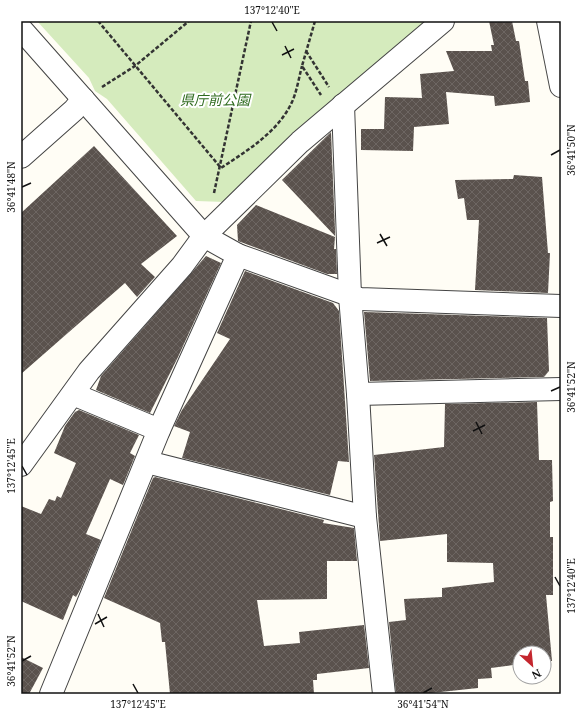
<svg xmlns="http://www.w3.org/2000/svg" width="582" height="715" font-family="'Noto Serif','Noto Sans JP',serif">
  <defs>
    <pattern id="building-cross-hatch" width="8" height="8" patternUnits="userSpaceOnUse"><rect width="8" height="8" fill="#5a524d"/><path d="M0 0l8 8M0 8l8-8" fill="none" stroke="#6d6662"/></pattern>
  </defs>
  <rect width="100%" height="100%" fill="#fffdf5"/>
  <polygon fill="#d5ebbd" points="37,21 429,21 326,105 225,202 196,201 107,99 95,91 89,78"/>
  <g fill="url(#building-cross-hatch)">
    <polygon points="489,21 512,21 516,41 519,41 525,81 528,81 530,102 495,106 494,96 446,92 449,124 414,127 413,151 361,150 361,129 384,129 385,97 422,98 420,74 454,71 446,51 492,51 491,45 494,45"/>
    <polygon points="331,132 335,230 335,236 282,180"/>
    <polygon points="94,146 177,236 141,264 155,277 137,297 125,283 21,374 21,213"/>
    <polygon points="514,175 542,177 548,253 550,253 548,293 475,290 479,220 467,220 464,198 458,199 455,180 513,179"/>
    <polygon points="256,205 335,237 334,249 336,249 337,274 327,274 238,241 237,225"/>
    <polygon points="206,256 221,263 178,357 150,413 96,390 101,376"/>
    <polygon points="245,271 333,303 339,311 349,462 338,461 330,495 182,458 190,432 174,426 182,410 230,339 217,333"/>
    <polygon points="364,312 547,318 549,371 544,377 370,381"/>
    <polygon points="537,402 539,460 552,460 553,501 550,502 550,537 553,537 553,595 546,595 552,661 544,661 544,653 520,653 520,664 491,668 492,678 478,679 478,688 422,694 396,694 389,622 406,620 404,599 442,597 442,588 494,582 493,563 447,562 447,534 380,541 374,455 444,447 445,404"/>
    <polygon points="79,410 139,435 130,453 135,456 123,485 110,479 86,534 101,540 81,588 76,597 73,595 63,620 21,601 21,506 41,514 49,499 55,501 57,496 61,498 76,463 54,453 65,426 75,412"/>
    <polygon points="155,477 324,520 323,523 354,528 357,561 327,561 327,599 257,600 264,646 300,643 299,632 364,625 369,668 317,674 317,680 313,680 314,694 170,694 165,642 162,642 160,623 104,598 153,478"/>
    <polygon points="21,657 43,668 29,694 21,694"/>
  </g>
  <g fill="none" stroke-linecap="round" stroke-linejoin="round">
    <g stroke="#444" stroke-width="24">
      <g id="minor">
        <polyline points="548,21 561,86"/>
        <polyline points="21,29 204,236 238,255 360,299 561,306"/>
        <polyline points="343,105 350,296 358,394 365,517 384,694"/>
        <polyline points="21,157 74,110 83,99"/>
        <polyline points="73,394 159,430"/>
        <polyline points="358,394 561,389"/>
        <polyline points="147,462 365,517"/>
        <polyline points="21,465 89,371 182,266 204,236 300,142 443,21"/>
        <polyline points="51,694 159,430 238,255"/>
      </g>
    </g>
    <g stroke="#333" stroke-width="2.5" stroke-dasharray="4 2" stroke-linecap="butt">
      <path d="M98 21 221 168C248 150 278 132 292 102 297 91 299 77 302 66"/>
      <polyline points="315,21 302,66 321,95"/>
      <polyline points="306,51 329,87"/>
      <polyline points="102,87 135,66 189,21"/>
      <polyline points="214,193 251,21"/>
    </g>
    <use href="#minor" stroke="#fff" stroke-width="22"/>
  </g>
  <path fill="none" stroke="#111" stroke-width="1.5" d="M272 22 277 31M285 46 291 58M282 55 294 49M551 155 560 150M22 187 31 183M380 234 387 246M377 243 390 237M551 391 560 387M476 422 482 434M473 431 485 425M22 466 27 475M555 577 560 586M98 614 104 627M95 624 107 617M22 661 31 656M133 684 138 693M423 693 432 688"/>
  <g text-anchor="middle" stroke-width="4" stroke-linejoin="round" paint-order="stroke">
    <g font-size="14" font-style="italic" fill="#2f6b1f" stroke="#fff">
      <text x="215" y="105">県庁前公園</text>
    </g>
  </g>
  <rect width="582" height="715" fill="none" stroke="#ffffff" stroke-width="44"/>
  <g transform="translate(532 665) rotate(153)"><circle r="19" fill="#ffffff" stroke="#a0a0a0"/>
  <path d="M0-3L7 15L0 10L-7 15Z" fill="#c4262e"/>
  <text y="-6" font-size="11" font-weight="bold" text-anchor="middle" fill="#111111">N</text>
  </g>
  <rect x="22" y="22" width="538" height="671" fill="none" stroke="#111" stroke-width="1.5"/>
  <g font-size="10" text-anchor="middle" fill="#111">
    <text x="272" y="14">137°12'40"E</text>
    <text transform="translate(571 150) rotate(-90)" y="4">36°41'50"N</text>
    <text transform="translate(11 187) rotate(-90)" y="4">36°41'48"N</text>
    <text transform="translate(571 387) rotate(-90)" y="4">36°41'52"N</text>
    <text transform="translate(11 466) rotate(-90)" y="4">137°12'45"E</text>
    <text transform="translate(571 586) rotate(-90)" y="4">137°12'40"E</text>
    <text transform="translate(11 661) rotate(-90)" y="4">36°41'52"N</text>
    <text x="138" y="708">137°12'45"E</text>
    <text x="423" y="708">36°41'54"N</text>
  </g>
</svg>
